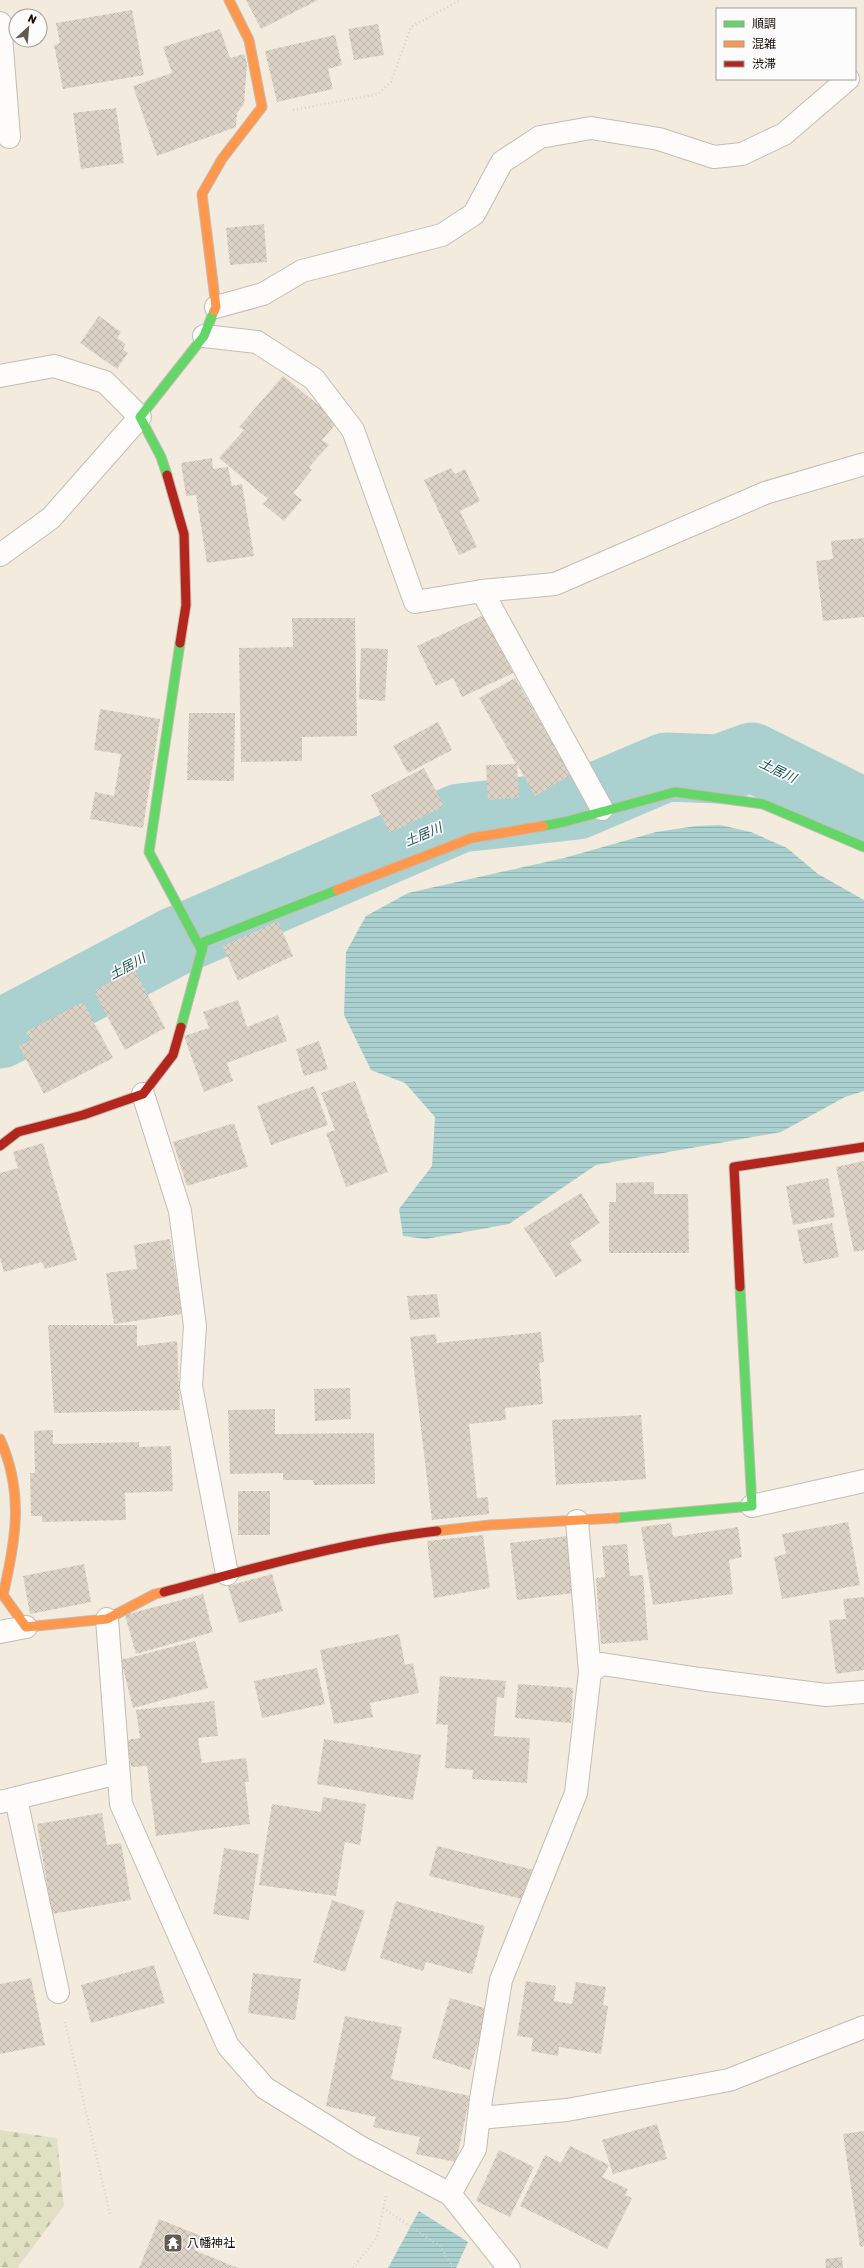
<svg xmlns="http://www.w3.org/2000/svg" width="864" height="2268" font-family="Rubik,'Noto Sans JP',sans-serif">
  <defs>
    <pattern id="forest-firs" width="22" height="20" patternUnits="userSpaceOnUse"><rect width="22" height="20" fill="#e0e0c3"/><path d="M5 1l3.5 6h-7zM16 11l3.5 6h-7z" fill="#bfbfa6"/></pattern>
    <pattern id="water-rules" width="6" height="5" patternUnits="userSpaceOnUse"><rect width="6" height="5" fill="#aad1d0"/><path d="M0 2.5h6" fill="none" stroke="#91b2b1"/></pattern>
    <pattern id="building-cross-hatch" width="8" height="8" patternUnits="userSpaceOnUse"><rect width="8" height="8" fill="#dcd3c6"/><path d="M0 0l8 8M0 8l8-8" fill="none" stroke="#bcb4a8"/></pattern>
  </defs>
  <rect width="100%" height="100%" fill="#f4ebdf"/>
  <polygon fill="url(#forest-firs)" points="0,2130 57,2138 64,2206 17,2268 0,2268"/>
  <g fill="url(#water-rules)">
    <polygon points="720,825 751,832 787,848 818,874 864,900 864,1091 845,1097 781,1132 596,1165 509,1224 426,1239 403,1236 399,1209 432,1166 435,1117 405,1083 371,1070 344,1015 346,952 366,916 408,893 564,858 656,832 696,826"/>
    <polygon points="419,2211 468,2242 456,2268 388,2268"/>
  </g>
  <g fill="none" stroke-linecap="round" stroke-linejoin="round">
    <polyline stroke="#aad1d0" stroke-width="69" points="0,1034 174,942 460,818 577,805 666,767 719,769 752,757 864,813"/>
  </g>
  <g fill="url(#building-cross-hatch)">
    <polygon points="246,0 318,0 261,29"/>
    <polygon points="132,10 144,75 63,89 54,45 60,43 56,23"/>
    <polygon points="378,24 384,55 354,60 348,29"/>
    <polygon points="220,29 230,58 244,54 247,63 244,104 237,113 236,127 157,156 133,86 172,73 163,47"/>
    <polygon points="335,35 342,65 328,69 333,89 277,102 265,51"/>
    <polygon points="116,108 124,163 81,169 73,113"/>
    <polygon points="264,224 267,262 230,265 226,228"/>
    <polygon points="99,316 121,332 117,338 126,344 123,349 128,353 117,369 80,343"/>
    <polygon points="283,376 338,421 322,440 329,445 309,467 312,470 293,493 302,500 284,521 263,504 268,499 219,458 244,430 239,427"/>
    <polygon points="212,458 213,469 228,467 232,486 242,484 254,556 207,563 196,495 186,496 181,463"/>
    <polygon points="451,468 455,474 465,469 480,501 460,511 477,547 459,555 424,480"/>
    <polygon points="864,538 864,617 823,621 816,561 833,559 831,541"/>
    <polygon points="486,614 513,673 462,697 453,678 436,686 417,646"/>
    <polygon points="292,618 355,618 357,736 302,737 302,761 241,762 239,648 293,647"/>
    <polygon points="361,648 388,649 385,701 359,699"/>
    <polygon points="515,678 571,775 535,796 517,764 519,798 488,800 486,765 516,764 479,698"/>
    <polygon points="100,709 160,719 143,828 90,819 95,792 114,796 121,754 94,750"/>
    <polygon points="189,713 235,713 234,781 187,780"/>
    <polygon points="438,722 452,750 408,773 393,746"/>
    <polygon points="424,768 444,806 390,833 371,795"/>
    <polygon points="278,921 293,956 238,981 223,946"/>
    <polygon points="134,969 165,1028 125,1050 94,991"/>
    <polygon points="238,1000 247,1027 278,1015 287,1041 227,1063 233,1081 204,1092 184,1036 209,1028 203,1012"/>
    <polygon points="83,1002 113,1058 44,1094 19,1046 31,1040 26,1032"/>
    <polygon points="319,1041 328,1069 304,1076 296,1049"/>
    <polygon points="355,1081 388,1172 346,1187 326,1133 335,1130 321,1093"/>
    <polygon points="314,1086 328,1125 271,1145 257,1106"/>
    <polygon points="234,1123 248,1167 187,1186 173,1142"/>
    <polygon points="43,1143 77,1260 45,1269 42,1262 4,1272 0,1258 0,1173 18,1168 13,1152"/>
    <polygon points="864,1161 864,1250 854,1252 836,1167"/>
    <polygon points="828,1178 835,1217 793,1225 786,1186"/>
    <polygon points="654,1182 654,1194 688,1194 689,1253 609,1253 609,1202 616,1202 616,1183"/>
    <polygon points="581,1193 600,1223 570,1243 582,1261 556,1277 524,1228"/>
    <polygon points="832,1223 839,1257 804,1264 797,1230"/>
    <polygon points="170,1239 182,1314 114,1324 106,1273 137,1269 134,1245"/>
    <polygon points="437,1294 440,1317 410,1320 407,1296"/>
    <polygon points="48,1325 137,1325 137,1346 177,1341 180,1410 54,1413"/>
    <polygon points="541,1332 544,1362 539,1363 543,1404 505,1408 506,1420 469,1424 477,1498 488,1497 489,1514 432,1520 410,1337 436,1334 437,1343"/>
    <polygon points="350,1388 351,1419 315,1421 314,1389"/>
    <polygon points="275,1409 275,1434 374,1433 375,1484 314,1485 313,1480 283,1480 283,1473 230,1474 228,1410"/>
    <polygon points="641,1415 646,1479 556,1485 552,1420"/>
    <polygon points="53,1430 53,1444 139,1442 139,1447 171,1446 173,1491 125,1493 126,1520 42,1522 42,1516 31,1516 30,1473 35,1473 34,1431"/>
    <rect x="238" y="1491" width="32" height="44"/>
    <polygon points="848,1522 860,1585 782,1599 774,1557 786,1554 782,1534"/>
    <polygon points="671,1523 673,1537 738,1527 742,1557 729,1560 733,1594 653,1605 641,1527"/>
    <polygon points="483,1535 490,1588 434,1598 427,1541"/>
    <polygon points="567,1536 574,1593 517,1600 510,1543"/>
    <polygon points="627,1544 630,1576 643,1575 648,1640 601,1644 596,1578 605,1577 602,1546"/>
    <polygon points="84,1564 91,1602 30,1614 23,1576"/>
    <polygon points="272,1574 283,1611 239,1623 228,1586"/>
    <polygon points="203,1594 213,1632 136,1654 125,1615"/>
    <polygon points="864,1597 864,1670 836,1674 829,1620 846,1619 843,1599"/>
    <polygon points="399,1634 405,1665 413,1663 419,1693 370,1703 373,1717 334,1724 320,1650"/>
    <polygon points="195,1641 208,1688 133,1708 121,1660"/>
    <polygon points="317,1668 325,1704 262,1718 254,1681"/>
    <polygon points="440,1676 506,1681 504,1698 497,1697 494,1736 530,1738 527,1783 472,1779 473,1770 445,1768 448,1725 436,1724"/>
    <polygon points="518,1684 573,1688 571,1723 515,1718"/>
    <polygon points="214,1701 218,1736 198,1738 202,1763 246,1758 249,1782 245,1782 250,1824 156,1836 147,1766 131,1767 127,1740 140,1738 136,1710"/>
    <polygon points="324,1739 421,1755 413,1800 317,1784"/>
    <polygon points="323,1797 366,1804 360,1845 345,1842 336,1896 259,1885 272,1804 321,1812"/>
    <polygon points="102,1813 107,1845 121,1843 131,1900 52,1914 37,1824"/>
    <polygon points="437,1846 534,1870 526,1900 429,1876"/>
    <polygon points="224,1848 259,1854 249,1920 213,1914"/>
    <polygon points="332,1900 365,1911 345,1972 313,1962"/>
    <polygon points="396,1901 485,1926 472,1974 426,1962 423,1971 380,1958"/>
    <polygon points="154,1965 165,2003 91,2023 81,1985"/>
    <polygon points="253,1973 301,1979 295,2020 248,2013"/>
    <polygon points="31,1978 45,2045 0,2054 0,1984"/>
    <polygon points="526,1981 556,1986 554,2001 572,2004 576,1982 606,1987 603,2005 608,2006 601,2054 559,2047 558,2056 531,2051 533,2038 517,2036"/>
    <polygon points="450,1998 488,2009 470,2070 432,2058"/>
    <polygon points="345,2016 402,2027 391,2079 470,2096 456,2162 416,2154 420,2137 373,2127 376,2117 326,2106"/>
    <polygon points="657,2124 667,2159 613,2174 602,2140"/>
    <polygon points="864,2131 864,2246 860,2247 843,2134"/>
    <polygon points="570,2146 609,2165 602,2177 628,2189 625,2195 632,2198 607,2249 520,2206 545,2155 561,2163"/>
    <polygon points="499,2150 534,2167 510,2217 476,2201"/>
    <polygon points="159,2219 201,2236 194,2250 238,2268 139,2268"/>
    <polygon points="842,2257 843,2268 826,2268 825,2259"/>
  </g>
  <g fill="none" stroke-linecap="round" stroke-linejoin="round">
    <g stroke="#c4bcb2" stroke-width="24">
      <g id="street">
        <polyline points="0,23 9,137"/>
        <polyline points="216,307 263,294 302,271 442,235 474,214 502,162 540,137 591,128 659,139 714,157 742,154 784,134 848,79"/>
        <polyline points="204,336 257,342 314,379 353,430 415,602 482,591 602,809"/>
        <polyline points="0,376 54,366 105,382 140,417 51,518 0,555"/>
        <polyline points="482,591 555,584 765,493 864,464"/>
        <polyline points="143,1094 180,1211 195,1326 191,1386 227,1574"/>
        <polyline points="752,1506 864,1481"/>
        <polyline points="577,1521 590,1672"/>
        <polyline points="107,1619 121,1804 228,2046 265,2088 360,2147 450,2194 509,2268"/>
        <polyline points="0,1632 26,1627"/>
        <polyline points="16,1799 58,1992"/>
        <polyline points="0,1802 118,1773"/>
        <polyline points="479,2118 567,2110 729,2080 864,2027"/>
        <polyline points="450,2194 475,2149 481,2099 501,1980 576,1793 590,1672 602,1664 700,1679 826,1695 864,1692"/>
      </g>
    </g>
    <g stroke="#c4bcb2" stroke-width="11">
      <g id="fast">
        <polyline points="167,475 161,457 140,417 204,336 214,311"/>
        <polyline points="180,643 149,852 202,951"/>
        <polyline points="543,826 564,822 675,792 763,804 864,847"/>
        <polyline points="181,1027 204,942 337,890"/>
        <polyline points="616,1518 752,1506 740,1287"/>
      </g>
    </g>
    <g stroke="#c4bcb2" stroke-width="11">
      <g id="slow">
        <polyline points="214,311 216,307 202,194 222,159 262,107 249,40 229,0"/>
        <polyline points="337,890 472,838 543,826"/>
        <path d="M0 1439C24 1492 16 1540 3 1595L26 1627 107 1619 155 1594 164 1592"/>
        <polyline points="437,1531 490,1525 616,1518"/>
      </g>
    </g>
    <g stroke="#c4bcb2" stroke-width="11">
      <g id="jam">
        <polyline points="167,475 184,534 186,605 180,643"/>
        <polyline points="0,1146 18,1132 83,1115 143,1094 173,1055 181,1027"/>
        <polyline points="740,1287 734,1167 864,1147"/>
        <path d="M164 1592C254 1568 344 1542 437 1531"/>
      </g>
    </g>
    <g stroke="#d5d2cf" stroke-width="2.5" stroke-dasharray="1 3" stroke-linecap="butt">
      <polyline points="293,110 378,94 391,82 411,27 460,0"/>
      <polyline points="65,2022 110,2214"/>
      <polyline points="383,2208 440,2246 453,2268"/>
      <polyline points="353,2268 377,2237 386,2196"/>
    </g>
    <use href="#street" stroke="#fdfcfa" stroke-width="22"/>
    <use href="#fast" stroke="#63d668" stroke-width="9"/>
    <use href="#slow" stroke="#ff974d" stroke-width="9"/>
    <use href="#jam" stroke="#b3261e" stroke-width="9"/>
  </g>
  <defs>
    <g id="temple-square" transform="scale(1)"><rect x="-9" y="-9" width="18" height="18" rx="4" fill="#625b51" stroke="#fcfcfc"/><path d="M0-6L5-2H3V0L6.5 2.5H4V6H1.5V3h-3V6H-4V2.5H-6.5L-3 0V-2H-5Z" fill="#fff"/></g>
  </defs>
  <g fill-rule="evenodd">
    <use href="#temple-square" x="173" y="2243"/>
  </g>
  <g text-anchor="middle" stroke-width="3.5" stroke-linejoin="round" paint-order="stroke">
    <g font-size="12" fill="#140d04" stroke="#fcfcfc" text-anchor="start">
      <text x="187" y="2247">八幡神社</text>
    </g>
    <g font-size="13" font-style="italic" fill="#1c5053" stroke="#fcfcfc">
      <text transform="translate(778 770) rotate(26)" y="5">土居川</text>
      <text transform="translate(423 834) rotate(-23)" y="5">土居川</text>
      <text transform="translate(127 966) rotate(-28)" y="5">土居川</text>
    </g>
  </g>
  <rect x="716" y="8" width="140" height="72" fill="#fcfcfc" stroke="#9f9c99"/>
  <rect x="724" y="21" width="20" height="6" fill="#63d668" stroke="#9f9c99"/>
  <text x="752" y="28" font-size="12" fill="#140d04">順調</text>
  <rect x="724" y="41" width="20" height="6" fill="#ff974d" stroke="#9f9c99"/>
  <text x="752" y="48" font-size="12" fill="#140d04">混雑</text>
  <rect x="724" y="61" width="20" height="6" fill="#b3261e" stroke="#9f9c99"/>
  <text x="752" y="68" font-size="12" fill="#140d04">渋滞</text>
  <g transform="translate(28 28) rotate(26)"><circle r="19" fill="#fcfcfc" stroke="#9f9c99"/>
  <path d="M0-3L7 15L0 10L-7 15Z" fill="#625b51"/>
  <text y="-6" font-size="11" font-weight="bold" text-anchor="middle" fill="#140d04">N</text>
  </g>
</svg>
